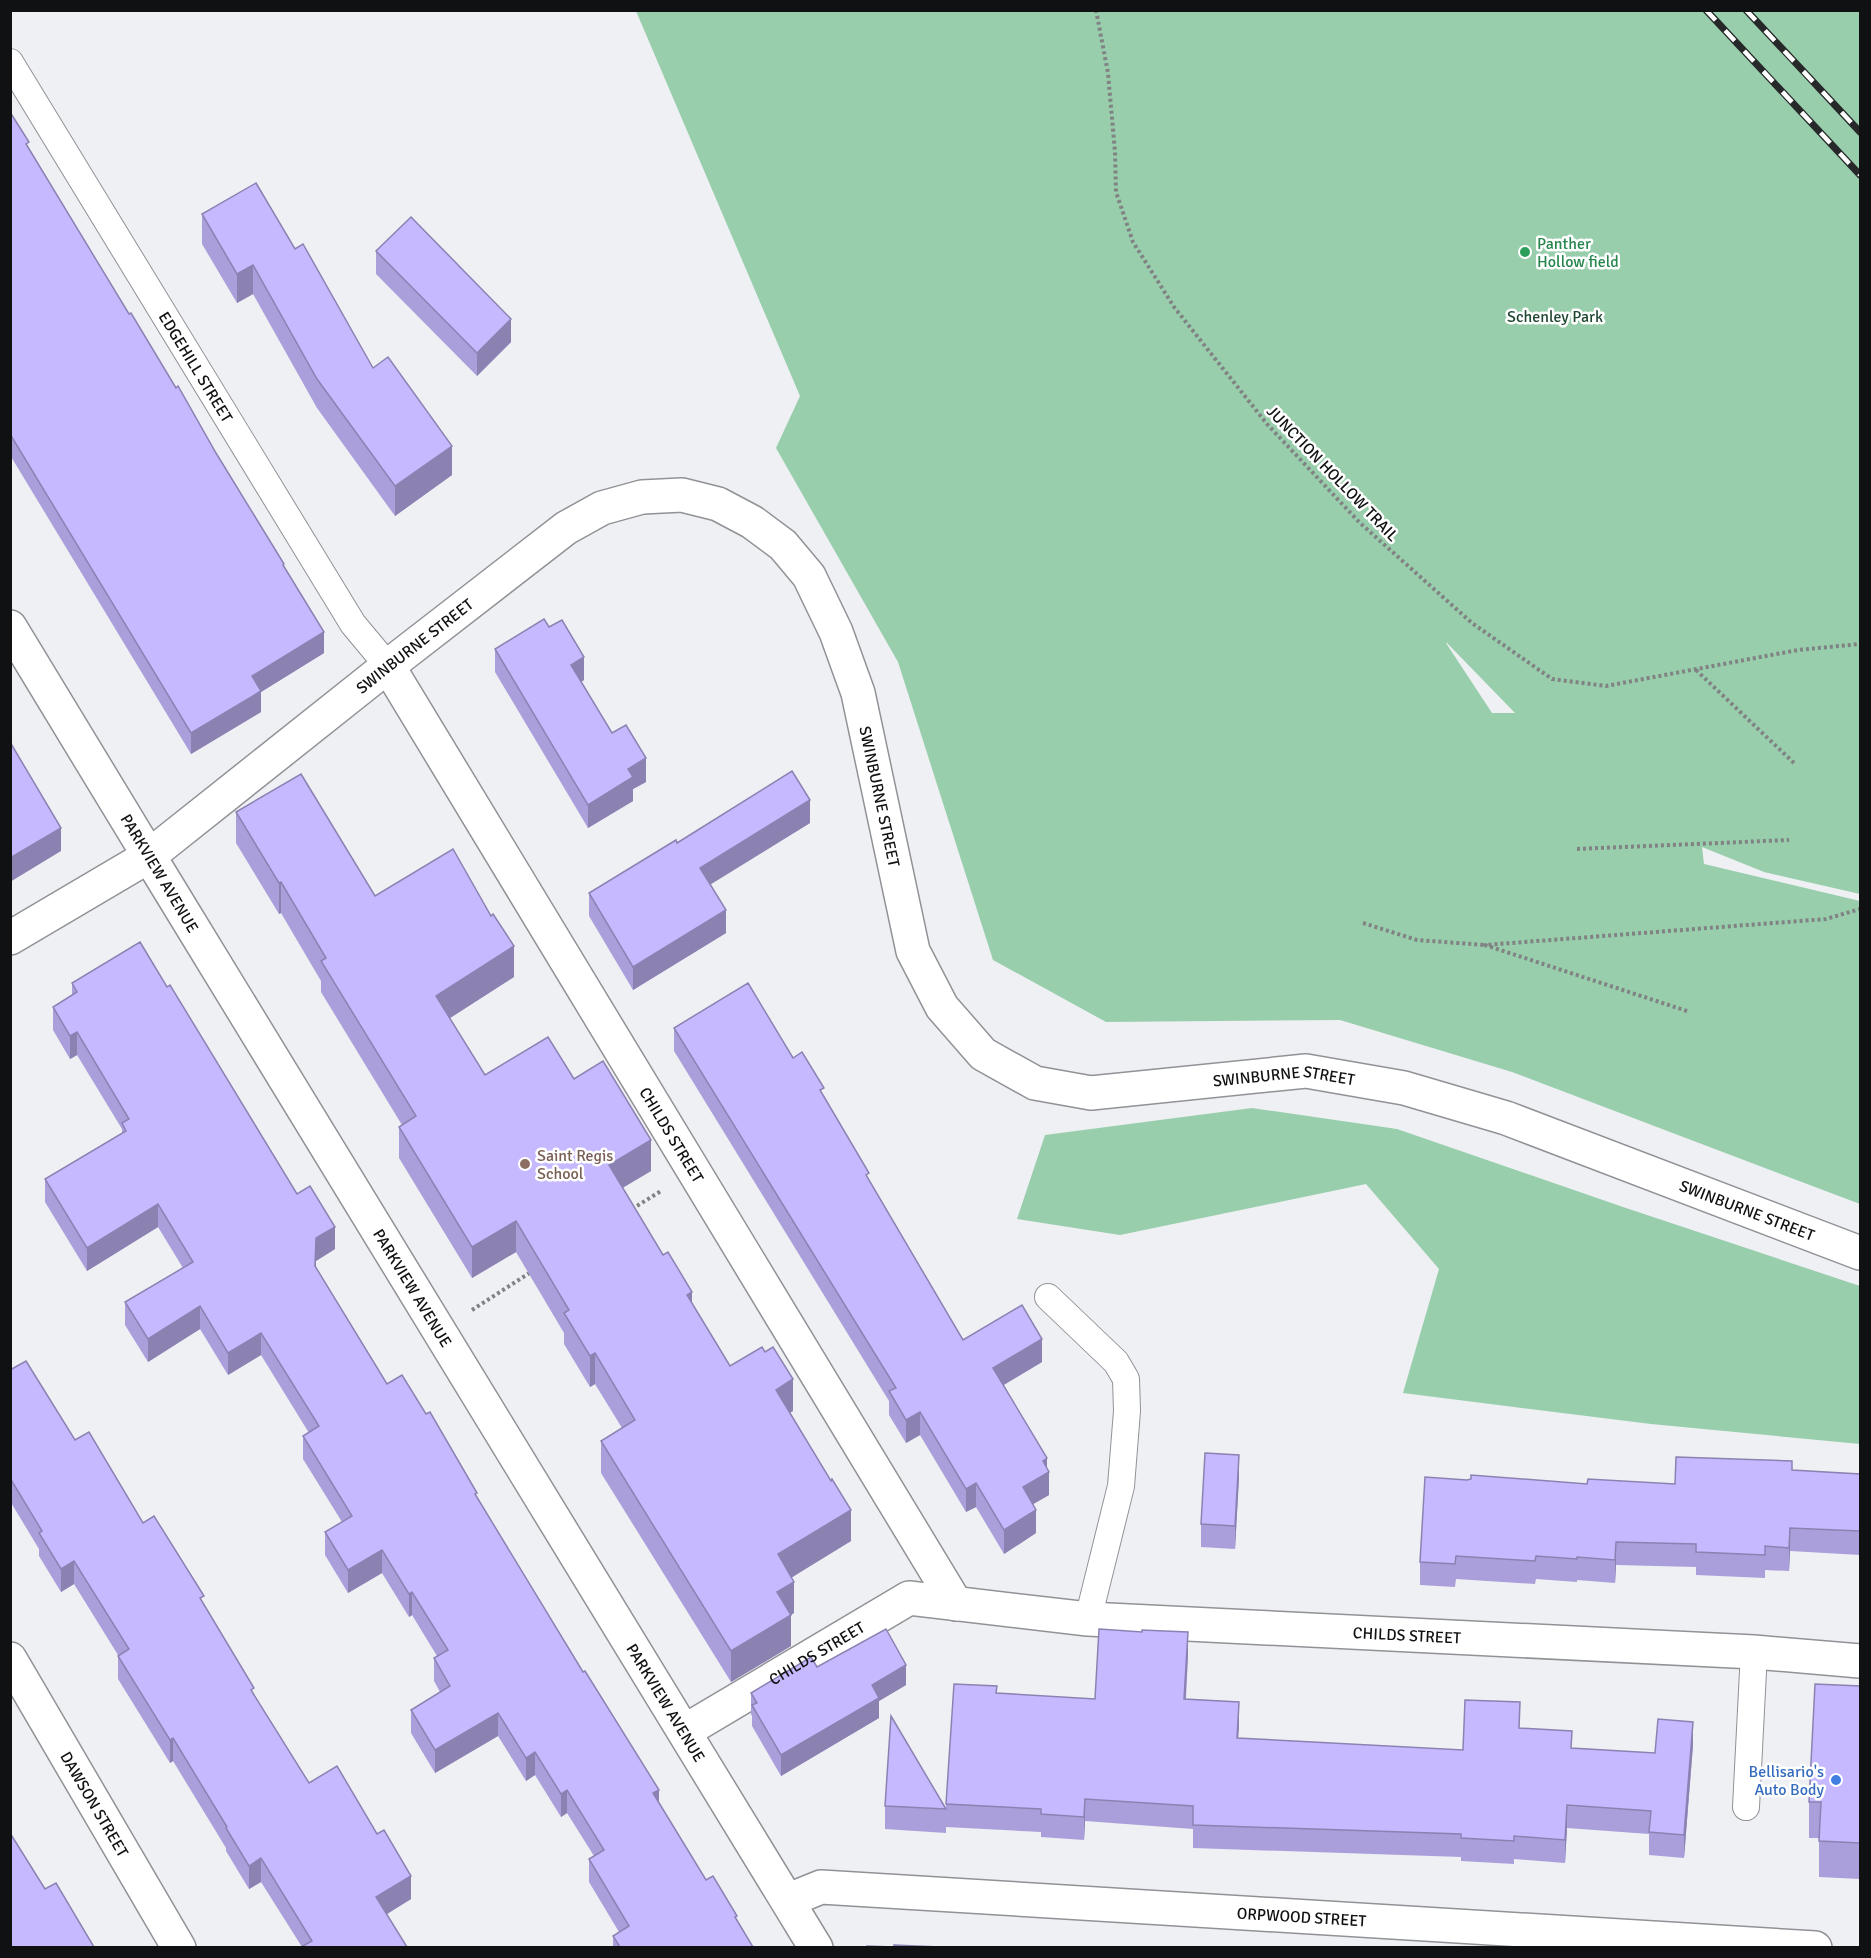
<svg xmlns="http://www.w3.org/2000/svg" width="1871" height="1958" font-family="Signika,sans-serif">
  <rect width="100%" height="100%" fill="#eef0f4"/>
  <g fill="#98ceab" fill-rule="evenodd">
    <path d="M636 11H1860V894L1764 872 1702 847 1704 864 1860 901V1204L1512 1072 1340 1020 1106 1022 993 960 898 662 776 448 800 396ZM1446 643H1447L1515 713H1492Z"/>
    <polygon points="1252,1108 1397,1129 1623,1207 1860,1286 1860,1444 1651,1424 1403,1393 1439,1269 1366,1184 1120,1235 1017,1219 1045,1135"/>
  </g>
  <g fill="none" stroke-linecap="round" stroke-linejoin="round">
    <g stroke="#909296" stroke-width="28">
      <g id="lane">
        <path id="s1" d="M10 62 353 624 388 666"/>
        <polyline points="1048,1297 1116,1362 1126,1379 1127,1411 1121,1486 1088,1619"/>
        <polyline points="1746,1807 1754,1652"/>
      </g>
    </g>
    <g stroke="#909296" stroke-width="36">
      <g id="street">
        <path id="s2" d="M388 666 956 1604"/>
        <path id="s3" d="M149 856 816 1948"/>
        <path id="s4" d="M10 1659 179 1948"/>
        <path id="s5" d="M685 1731 909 1598 1088 1619 1754 1652 1860 1661"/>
        <path id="s6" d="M789 1900 821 1887 1815 1948"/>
      </g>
    </g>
    <g stroke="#909296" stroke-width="36">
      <g id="secondary">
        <polyline points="10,627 149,856"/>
        <path id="s7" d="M10 938 149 856 388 666 566 528 602 508 642 497 682 495 718 504 752 522 783 545 809 576 836 632 858 693 913 951 942 1007 983 1054 1035 1083 1091 1093 1306 1071 1404 1088 1506 1118 1860 1253"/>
      </g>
    </g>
    <g stroke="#808284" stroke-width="4" stroke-dasharray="3 3" stroke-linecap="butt">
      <polyline points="1096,10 1108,73 1115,152 1116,192 1133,242 1174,307 1267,424 1360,523 1472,623 1552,679 1606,686 1798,650 1860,644"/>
      <polyline points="1696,670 1794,763"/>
      <polyline points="1577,849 1789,840"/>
      <polyline points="1363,923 1417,940 1485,945"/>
      <polyline points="1687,1011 1485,945 1826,919 1860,909"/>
      <polyline points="632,1209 661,1191"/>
      <polyline points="472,1310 531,1272"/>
    </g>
    <use href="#lane" stroke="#fff" stroke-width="26"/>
    <use href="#street" stroke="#fff" stroke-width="33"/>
    <use href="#secondary" stroke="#fff" stroke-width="33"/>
    <g stroke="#262829" stroke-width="7">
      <g id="rail">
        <polyline points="1706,10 1860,175"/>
        <polyline points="1746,10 1860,132"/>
      </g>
    </g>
    <use href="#rail" stroke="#fff" stroke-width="4.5" stroke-dasharray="14" stroke-linecap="butt"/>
  </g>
  <g fill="#ab9fdb">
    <polygon points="10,112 29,148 129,314 216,453 284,567 324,653 261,692 261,712 191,754 10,455"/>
    <polygon points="202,214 295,249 373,368 452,475 395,516 317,408 253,294 237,303 202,244"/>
    <polygon points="376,251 511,342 477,376 376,274"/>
    <polygon points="495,649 584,680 581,682 612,733 646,782 633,789 633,801 588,828 495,672"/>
    <polygon points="236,812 375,896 514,977 450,1018 485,1075 574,1079 651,1171 622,1188 730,1366 793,1411 790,1412 851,1541 791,1577 794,1613 791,1615 791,1646 731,1682 601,1473 601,1441 622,1428 595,1384 590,1387 564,1344 564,1333 516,1252 472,1278 399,1158 399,1127 402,1125 321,992 321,981 281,913 279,914 236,843"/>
    <polygon points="810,823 710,884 726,933 633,990 589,916 589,893 677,843"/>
    <polygon points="72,983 167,987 297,1194 335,1249 316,1261 316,1268 387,1384 477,1497 659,1803 706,1880 737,1921 753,1947 613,1947 613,1936 619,1932 589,1882 589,1859 594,1856 567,1813 561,1817 535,1775 526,1781 498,1736 435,1773 411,1733 411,1710 440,1692 434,1681 434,1658 437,1656 412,1615 409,1617 382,1573 348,1593 325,1555 325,1532 342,1522 303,1459 303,1436 309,1433 261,1355 228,1375 200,1329 148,1362 125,1325 125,1302 183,1268 158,1227 87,1271 45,1202 45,1179 122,1133 122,1129 77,1055 70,1059 53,1030 53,1007 72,995"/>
    <polygon points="674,1028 793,1058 824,1096 869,1181 963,1340 1042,1362 1004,1385 1047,1470 1049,1495 1033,1504 1036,1533 1004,1554 976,1507 966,1512 920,1435 906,1443 889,1415 889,1401 674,1051"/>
    <polygon points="10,1370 75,1440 143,1523 204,1604 254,1695 309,1783 411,1899 386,1914 302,1947 261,1882 249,1889 226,1851 226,1848 173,1761 170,1763 118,1679 118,1655 74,1584 61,1592 39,1556 39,1549 10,1501"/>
    <polygon points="1792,1470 1860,1474 1860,1555 1790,1551 1789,1571 1765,1570 1765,1578 1696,1575 1696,1567 1616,1565 1615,1583 1577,1580 1577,1582 1536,1579 1535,1584 1456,1579 1455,1587 1420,1585 1420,1562 1467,1480 1587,1484 1675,1484"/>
    <polygon points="1239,1478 1235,1549 1201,1547 1201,1524"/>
    <polygon points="1188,1655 1186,1699 1239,1724 1238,1738 1463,1750 1520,1729 1572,1748 1655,1753 1693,1745 1684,1858 1649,1855 1649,1834 1567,1828 1565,1863 1514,1859 1514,1864 1461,1861 1461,1857 1193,1848 1193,1829 1085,1821 1084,1840 1041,1837 1041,1832 946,1827 946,1833 885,1829 885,1806 946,1809 946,1804 997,1693 1095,1699"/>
    <polygon points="817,1667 906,1685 879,1701 879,1718 781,1776 752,1726 752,1716 751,1714 751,1693"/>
    <polygon points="1860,1686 1860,1879 1819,1877 1819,1838 1809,1838 1809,1802"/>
  </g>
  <g fill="#8b82b2">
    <polygon points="253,265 253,294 237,303 237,274"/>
    <polygon points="511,319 511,342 477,376 477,353"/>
    <polygon points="452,446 452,475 395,516 395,486"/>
    <polygon points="324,632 324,653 261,692 261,712 191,754 191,733 252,676"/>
    <polygon points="584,657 584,680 571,688 571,665"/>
    <polygon points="646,758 646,782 633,789 633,801 588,828 588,805 628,769"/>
    <polygon points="810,800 810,823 700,891 700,868"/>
    <polygon points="61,828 61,851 10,882 10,858"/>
    <polygon points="281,882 281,913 279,914 279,883"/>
    <polygon points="726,910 726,933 633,990 633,967"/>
    <polygon points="514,946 514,977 436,1027 436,996"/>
    <polygon points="77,1032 77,1055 70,1059 70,1036"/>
    <polygon points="651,1140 651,1171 609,1196 609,1165"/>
    <polygon points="158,1204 158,1227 87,1271 87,1248"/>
    <polygon points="516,1221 516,1252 472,1278 472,1247"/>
    <polygon points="335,1227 335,1249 316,1261 315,1289 315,1266 316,1238"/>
    <polygon points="692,1292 692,1323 687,1295"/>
    <polygon points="200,1306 200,1329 148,1362 148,1339"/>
    <polygon points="261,1333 261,1355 228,1375 228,1353"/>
    <polygon points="1042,1339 1042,1362 993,1391 993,1368"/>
    <polygon points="595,1353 595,1384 590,1387 590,1356"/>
    <polygon points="793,1379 793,1411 776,1421 776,1390"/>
    <polygon points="920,1412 920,1435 906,1443 906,1420"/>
    <polygon points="1239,1455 1239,1478 1235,1549 1235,1526"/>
    <polygon points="1047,1458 1047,1472 1049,1472 1049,1495 1023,1510 1023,1487 1043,1461"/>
    <polygon points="976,1483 976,1507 966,1512 966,1489"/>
    <polygon points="851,1510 851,1541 778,1586 778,1554"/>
    <polygon points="1036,1510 1036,1533 1004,1554 1004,1530"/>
    <polygon points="1790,1528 1790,1551 1789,1571 1789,1548"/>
    <polygon points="1616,1542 1616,1565 1615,1583 1615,1560"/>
    <polygon points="382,1550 382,1573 348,1593 348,1570"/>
    <polygon points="74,1561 74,1584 61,1592 61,1569"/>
    <polygon points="794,1582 794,1613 777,1623 777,1592"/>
    <polygon points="412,1592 412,1615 409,1617 409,1594"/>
    <polygon points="791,1615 791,1646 731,1682 731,1651"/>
    <polygon points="1188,1632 1188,1655 1184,1722 1184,1699"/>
    <polygon points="906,1665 906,1685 879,1701 879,1718 781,1776 781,1755 872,1685"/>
    <polygon points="1239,1702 1239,1724 1237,1761 1237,1738"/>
    <polygon points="498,1713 498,1736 435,1773 435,1750"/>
    <polygon points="1693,1722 1693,1745 1684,1858 1684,1835"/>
    <polygon points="173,1738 173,1761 170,1763 170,1740"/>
    <polygon points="535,1752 535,1775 526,1781 526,1758"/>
    <polygon points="567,1790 567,1813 561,1817 561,1794"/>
    <polygon points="659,1790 659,1812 653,1793"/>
    <polygon points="1085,1799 1085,1821 1084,1840 1084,1817"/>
    <polygon points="1567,1805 1567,1828 1565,1863 1565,1840"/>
    <polygon points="261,1858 261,1882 249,1889 249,1866"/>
    <polygon points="411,1876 411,1899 376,1921 376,1897"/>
  </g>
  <g fill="#c7b9ff" stroke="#8b82b2" stroke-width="1.5">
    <polygon points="10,112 29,142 26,144 129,314 131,313 176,388 178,386 216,453 284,564 283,565 324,632 252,676 261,691 191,733 10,434"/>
    <polygon points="256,183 295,249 303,244 373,368 388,357 452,446 395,486 317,379 253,265 237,274 202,214"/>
    <polygon points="411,217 511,319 477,353 376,251"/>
    <polygon points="544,619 549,627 562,620 584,657 571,665 612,733 626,725 646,758 628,769 633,777 588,805 495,649"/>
    <polygon points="10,742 61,828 10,858"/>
    <polygon points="792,771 810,800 700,868 726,910 633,967 589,893 676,840 677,843"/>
    <polygon points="301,774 375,896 453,849 491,916 493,914 514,946 436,996 485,1075 548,1037 574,1079 603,1061 651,1140 609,1165 663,1255 668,1252 692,1292 687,1295 730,1366 762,1347 765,1352 773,1347 793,1379 776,1390 831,1481 832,1479 851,1510 778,1554 794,1582 777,1592 791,1615 731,1651 601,1441 635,1420 595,1353 590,1356 564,1313 569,1310 516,1221 472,1247 399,1127 416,1116 321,961 326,958 281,882 279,883 236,812"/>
    <polygon points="140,942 167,987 170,985 297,1194 310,1186 335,1227 316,1238 315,1266 387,1384 402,1375 426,1414 430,1412 477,1493 475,1494 583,1672 585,1671 659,1790 653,1793 706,1880 713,1876 737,1916 735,1917 753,1947 620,1947 613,1936 629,1926 589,1859 604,1850 567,1790 561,1794 535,1752 526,1758 498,1713 435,1750 411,1710 450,1686 434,1658 448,1650 412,1592 409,1594 382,1550 348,1570 325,1532 352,1516 303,1436 319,1426 261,1333 228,1353 200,1306 148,1339 125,1302 193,1262 158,1204 87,1248 45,1179 126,1131 122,1123 129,1119 77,1032 70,1036 53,1007 77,992 72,983"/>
    <polygon points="748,983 793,1058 802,1052 824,1088 820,1090 869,1173 866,1175 963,1340 1022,1305 1042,1339 993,1368 1047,1458 1043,1461 1049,1472 1023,1487 1036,1510 1004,1530 976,1483 966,1489 920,1412 906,1420 889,1391 896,1388 674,1028"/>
    <polygon points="26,1361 75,1440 89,1432 143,1523 154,1516 204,1596 200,1598 254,1688 251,1690 309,1783 337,1766 377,1834 384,1830 411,1876 376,1897 407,1947 301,1947 312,1941 261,1858 249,1866 226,1828 227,1827 173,1738 170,1740 118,1656 129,1649 74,1561 61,1569 39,1533 42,1531 10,1478 10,1370"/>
    <polygon points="1205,1453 1239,1455 1235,1526 1201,1524"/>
    <polygon points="1676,1457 1792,1461 1792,1470 1860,1474 1860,1531 1790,1528 1789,1548 1765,1546 1765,1555 1696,1552 1696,1544 1616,1542 1615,1560 1577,1557 1577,1559 1536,1556 1535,1561 1456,1556 1455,1564 1420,1562 1425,1477 1467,1480 1471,1479 1471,1475 1587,1484 1588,1479 1675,1484"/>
    <polygon points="886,1629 906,1665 872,1685 879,1698 781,1755 752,1705 757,1703 751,1693 811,1657 817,1667"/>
    <polygon points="1099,1629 1142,1632 1142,1630 1188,1632 1184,1699 1239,1702 1237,1738 1463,1750 1465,1700 1520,1702 1519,1728 1572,1731 1571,1748 1655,1753 1658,1719 1693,1722 1684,1835 1649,1832 1651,1811 1567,1805 1565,1840 1514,1836 1514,1841 1461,1838 1461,1834 1193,1825 1193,1806 1085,1799 1084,1817 1041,1814 1041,1809 946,1804 954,1684 997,1686 996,1693 1095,1699"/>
    <polygon points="1815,1684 1860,1686 1860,1843 1819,1841 1821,1802 1809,1802"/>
    <polygon points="891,1716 946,1809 885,1806"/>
    <polygon points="10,1833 45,1889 56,1883 94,1947 10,1947"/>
    <polygon points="894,1945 940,1947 867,1947 867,1946 894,1947"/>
  </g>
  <circle fill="#2e9e5b" stroke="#fff" stroke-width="2" cx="1525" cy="252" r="6"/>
  <circle fill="#8d6e63" stroke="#fff" stroke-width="2" cx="525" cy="1164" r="6"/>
  <circle fill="#3f7fe0" stroke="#fff" stroke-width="2" cx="1836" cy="1780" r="6"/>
  <g text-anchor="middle" stroke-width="5" stroke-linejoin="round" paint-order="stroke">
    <g font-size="16" fill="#27864d" stroke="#fff" text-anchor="start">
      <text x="1537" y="249">Panther<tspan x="1537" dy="18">Hollow field</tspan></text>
    </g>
    <g font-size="16" fill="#1f462f" stroke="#fff">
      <text x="1555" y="322">Schenley Park</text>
    </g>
    <g font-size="16" fill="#101112" stroke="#fff">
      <text dy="6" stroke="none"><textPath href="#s1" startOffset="357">EDGEHILL STREET</textPath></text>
      <text transform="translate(1333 473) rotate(46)" y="6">JUNCTION HOLLOW TRAIL</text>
      <text dy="6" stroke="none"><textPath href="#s7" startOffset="500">SWINBURNE STREET</textPath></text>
      <text dy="6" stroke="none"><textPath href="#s7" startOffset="1202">SWINBURNE STREET</textPath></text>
      <text transform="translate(160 873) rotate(59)" y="6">PARKVIEW AVENUE</text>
      <text dy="6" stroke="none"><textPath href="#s7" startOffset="1796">SWINBURNE STREET</textPath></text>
      <text dy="6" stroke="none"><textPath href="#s2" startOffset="548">CHILDS STREET</textPath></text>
      <text dy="6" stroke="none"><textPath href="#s7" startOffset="2282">SWINBURNE STREET</textPath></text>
      <text dy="6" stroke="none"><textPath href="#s3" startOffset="506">PARKVIEW AVENUE</textPath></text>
      <text dy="6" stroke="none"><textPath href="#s5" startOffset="760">CHILDS STREET</textPath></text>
      <text dy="6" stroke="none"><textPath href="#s5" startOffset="153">CHILDS STREET</textPath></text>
      <text dy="6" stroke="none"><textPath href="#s3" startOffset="992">PARKVIEW AVENUE</textPath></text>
      <text dy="6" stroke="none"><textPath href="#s4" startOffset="168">DAWSON STREET</textPath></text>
      <text dy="6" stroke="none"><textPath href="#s6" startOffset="516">ORPWOOD STREET</textPath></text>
    </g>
    <g font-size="16" fill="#785e54" stroke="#fff" text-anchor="start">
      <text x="537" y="1161">Saint Regis<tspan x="537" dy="18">School</tspan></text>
    </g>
    <g font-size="16" fill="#366cbe" stroke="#fff" text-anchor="end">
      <text x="1824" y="1777">Bellisario's<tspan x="1824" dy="18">Auto Body</tspan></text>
    </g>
  </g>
  <rect width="1871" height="1958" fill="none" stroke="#101112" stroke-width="24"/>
</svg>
